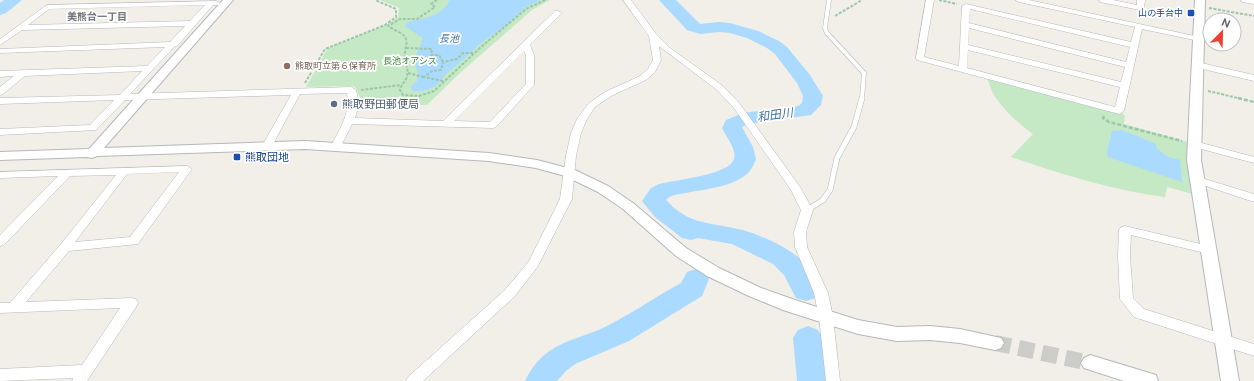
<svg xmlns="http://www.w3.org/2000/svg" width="1254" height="381" font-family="'DM Sans','Noto Sans JP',sans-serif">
  <rect width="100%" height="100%" fill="#f1efe8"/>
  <g fill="#c5e8c5">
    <polygon points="380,0 550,0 532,10 461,72 427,105 362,103 356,88 353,86 306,87 328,48 386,25 398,17 399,8"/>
    <path d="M986 76 1119 111 1125 116 1124 124 1194 144 1200 196 1167 187 1165 197C1112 190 1061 174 1011 157L1033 134C1018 123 1002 109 993 93 990 88 989 81 986 76Z"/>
  </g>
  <g fill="#aadaff">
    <path d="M450 0H540L526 7 503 28 482 42 463 60 446 74 436 86 424 91H412L411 86 417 81 418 73 414 61 423 38 405 26 408 22C425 18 441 17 450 0Z"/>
    <polygon points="1122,130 1156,144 1157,149 1168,157 1180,160 1182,182 1108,157 1107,152 1112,131"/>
  </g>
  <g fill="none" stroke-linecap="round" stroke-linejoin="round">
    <g fill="#aadaff" fill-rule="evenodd">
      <polygon points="4,0 22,0 6,13 0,15 0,3"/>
      <path d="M659 0H676L700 24 719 22 730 23 758 31 779 41 787 47 810 75 823 96 821 105 811 115 748 124 742 127 753 147 756 159C754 164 752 169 748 173 733 187 705 189 686 193 679 194 670 195 666 200 689 225 708 222 738 229 755 232 792 249 803 262 810 270 814 282 820 291L816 298 806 301 796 298 784 275 773 264 732 244 698 238 691 240 682 238 655 217 642 201 651 188 659 184C674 180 730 175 734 159 737 149 726 137 722 128L726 120 743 113 798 106 802 103 803 96 797 83 775 54 767 48 747 38 730 33 719 32 700 34 687 30Z"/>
      <path d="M696 269 705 272 709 279 702 296 629 341 575 364 566 371 557 381H525C545 340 573 343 609 325 634 312 657 296 681 283L687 272Z"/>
      <polygon points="808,326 818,330 823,338 827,381 797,381 793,338 798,330"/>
    </g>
    <polyline stroke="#ccccc8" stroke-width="16" stroke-dasharray="16 8" stroke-linecap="butt" points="995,343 1090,363"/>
    <g stroke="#b5b8bc" stroke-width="5">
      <polyline id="service-far1" points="829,0 825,28 827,33 864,73 862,99"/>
    </g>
    <g stroke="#b5b8bc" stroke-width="6">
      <polyline id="service" points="807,210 823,200 830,190 837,158 854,127 862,98"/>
    </g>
    <g stroke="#b5b8bc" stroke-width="1">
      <g id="minor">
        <polygon points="623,0 631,0 656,34 670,48 723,86 740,104 800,187 813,210 806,232 807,247 828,293 833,317 840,381 826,381 819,317 814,293 795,247 794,232 801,210 791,190 734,108 717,90 659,46 661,60 655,72 646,80 611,96 595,107 587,119 581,133 576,156 572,199 538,266 515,296 423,381 406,381 408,377 505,290 529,261 560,199 566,156 571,133 577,119 589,103 605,92 640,76 648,69 653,60 649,36"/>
        <path d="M926 0H934L924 57 959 66 962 6 966 4 1131 42 1135 27 1019 2 1015 0H1029L1199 37 1203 39 1199 41 1142 29 1124 111 1119 114 917 60 916 58ZM970 9 1130 47 1126 62 969 23ZM969 28 1125 67 1121 82 968 45ZM968 50 1120 87 1115 107 967 68Z"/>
        <polygon points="1099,0 1113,0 1137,5 1137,0 1145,0 1144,8 1140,10 1100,2"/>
        <polygon points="1241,0 1254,0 1254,4 1242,2"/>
        <path d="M216 1 220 3 219 5H213L177 46H175L130 94 351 87 356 90 359 104 355 118 443 121 555 11H558L562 13 530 45 534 55V85L496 127 493 128 352 124 341 146 336 149 331 146C340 128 351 113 347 93L300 94 272 146 267 149 262 146 291 95 125 100 96 130 0 135V129L90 125 114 100 0 104V98L120 95 142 71 25 76 3 94 0 95V87L14 76 0 77V71L147 66 165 47 0 53V49L170 42 185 26 22 30 0 45V39L47 5ZM205 5 190 21 28 25 49 9ZM524 51 526 55V84L490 122 454 121Z"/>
        <polygon points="1197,62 1254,75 1254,81 1194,67 1193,65 1194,63"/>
        <polygon points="1194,141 1254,157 1254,163 1190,146 1189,144 1190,142"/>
        <path d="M187 166 192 169 138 244 69 251 26 302 131 298 136 299 138 303 136 307 87 381H72L73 378 0 381V369L82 365 120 308 0 313V303H10L61 244 116 175 70 176 4 245 0 246V235L58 176 0 178V172ZM179 172 130 237 75 242 127 174Z"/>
        <polygon points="1198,177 1254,194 1254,202 1194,182 1193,180 1194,178"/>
        <polygon points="1125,226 1213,247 1215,250 1213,253 1209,254 1131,235 1130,256 1133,298 1144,309 1254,344 1254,356 1134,317 1120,299 1118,256 1119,230 1121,227"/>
      </g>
    </g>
    <g stroke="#b5b8bc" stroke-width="2">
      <g id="tertiary">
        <polygon points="223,0 233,0 104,148 305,141 489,153 537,160 575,170 608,186 633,203 686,248 719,268 761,288 795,300 858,320 897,327 930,326 960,329 1001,338 1004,343 1001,348 995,350 960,343 930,340 897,341 858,334 783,310 749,296 707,276 676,256 623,209 598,192 565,176 536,168 489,161 305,149 97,156 92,158 87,157 0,160 0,152 89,149"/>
        <polygon points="1195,0 1205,0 1201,160 1239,381 1221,381 1187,160"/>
        <polygon points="1090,355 1156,375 1158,381 1124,381 1084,368 1081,363 1084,358"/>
      </g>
    </g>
    <g stroke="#9cc7a9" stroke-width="2" stroke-dasharray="3 1.5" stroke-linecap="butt">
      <path d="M437 0 431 4 435 7 417 19H400L388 26C392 29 402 33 404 36 409 41 405 48 405 54 405 61 409 69 407 76 406 82 401 84 400 90L403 95 419 96 434 91 482 46 526 9 545 0"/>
      <polyline points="939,0 957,4"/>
      <polyline points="1209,8 1254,16"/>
      <polyline points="835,16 862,0"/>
      <polyline points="406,48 432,49 431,55 439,55 443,62"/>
      <polyline points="408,73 424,77"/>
      <polyline points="443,81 424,77 432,71 441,70 443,62 457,59 463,53 474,53"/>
      <polyline points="305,83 325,49 385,25 396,17 396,9 375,0"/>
      <polyline points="361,90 401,85"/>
      <polyline points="1208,91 1242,99"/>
    </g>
    <g stroke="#9cc7a9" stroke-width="2.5" stroke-dasharray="4 2" stroke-linecap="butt">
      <polyline points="1238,98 1254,102"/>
      <polyline points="1104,116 1103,118 1109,122 1182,141"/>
    </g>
    <use href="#service-far1" stroke="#fff" stroke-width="4"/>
    <use href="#service" stroke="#fff" stroke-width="5"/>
    <use href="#minor" fill="#fff" fill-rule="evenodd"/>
    <use href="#tertiary" fill="#fff" fill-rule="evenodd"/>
  </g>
  <g fill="#1a4fb4" stroke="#fff" stroke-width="1.5">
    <rect x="1187" y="9" width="8" height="8" rx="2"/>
    <rect x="233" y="153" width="8" height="8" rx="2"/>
  </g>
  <circle fill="#8d6e63" stroke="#fff" stroke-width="1.5" cx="287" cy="66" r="4"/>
  <circle fill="#5c6f8a" stroke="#fff" stroke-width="1.5" cx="334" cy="104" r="4"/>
  <g text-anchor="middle" stroke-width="3.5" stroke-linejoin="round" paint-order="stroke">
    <g font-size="9" fill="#164399" stroke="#fff" text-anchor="end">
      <text x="1183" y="16">山の手台中</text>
    </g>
    <g font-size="9" fill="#348238" stroke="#fff">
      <text x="410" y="64">長池オアシス</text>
    </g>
    <g font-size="9" fill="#785e54" stroke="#fff" text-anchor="start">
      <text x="295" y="69">熊取町立第６保育所</text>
    </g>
    <g font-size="10" font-weight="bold" fill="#70757a" stroke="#fff">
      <text x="97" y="20">美熊台一丁目</text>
    </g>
    <g font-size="10" font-style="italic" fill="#4174aa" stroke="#fff">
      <text x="449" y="42">長池</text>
    </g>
    <g font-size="11" fill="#4e5e75" stroke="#fff" text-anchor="start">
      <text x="342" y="108">熊取野田郵便局</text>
    </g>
    <g font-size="11" fill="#164399" stroke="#fff" text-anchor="start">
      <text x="245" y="161">熊取団地</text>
    </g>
    <g font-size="12" font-style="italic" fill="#4174aa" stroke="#fff">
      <text transform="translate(775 115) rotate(-8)" y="4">和田川</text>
    </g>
  </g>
  <g transform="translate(1222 32) rotate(23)"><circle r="19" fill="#ffffff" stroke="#bfc1c3"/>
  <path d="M0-3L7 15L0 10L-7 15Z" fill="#ea4335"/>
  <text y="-6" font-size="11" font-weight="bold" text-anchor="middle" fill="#5f6368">N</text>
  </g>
</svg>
